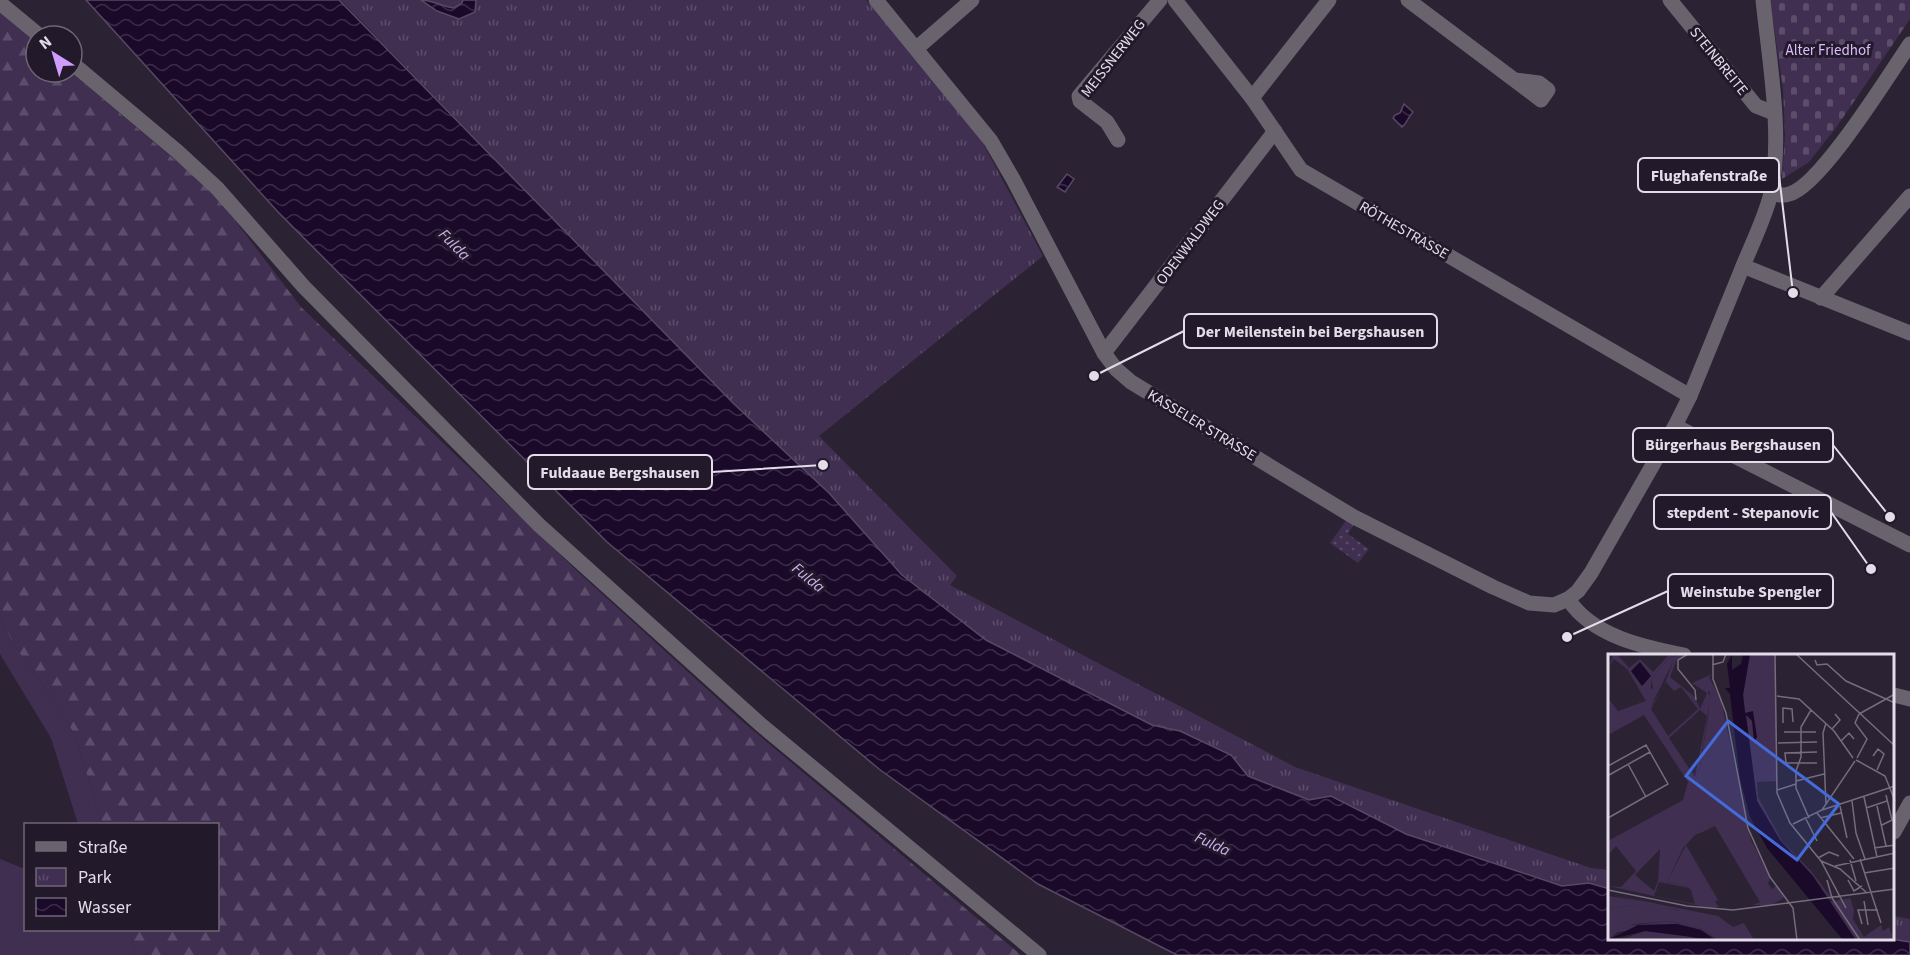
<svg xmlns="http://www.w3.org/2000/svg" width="1910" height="955" font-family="'Source Sans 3',sans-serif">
  <defs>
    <pattern id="forest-firs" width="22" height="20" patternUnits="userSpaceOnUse" patternTransform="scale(1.5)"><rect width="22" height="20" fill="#412f51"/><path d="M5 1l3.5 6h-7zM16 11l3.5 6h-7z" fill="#5c4d6a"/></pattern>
    <pattern id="cemetery-stones" width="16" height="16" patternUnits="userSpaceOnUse" patternTransform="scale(1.5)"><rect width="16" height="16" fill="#412f51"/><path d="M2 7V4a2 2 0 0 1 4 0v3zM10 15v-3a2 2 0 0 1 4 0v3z" fill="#5c4d6a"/></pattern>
    <pattern id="park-tufts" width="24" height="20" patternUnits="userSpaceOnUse" patternTransform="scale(1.5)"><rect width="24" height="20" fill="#412f51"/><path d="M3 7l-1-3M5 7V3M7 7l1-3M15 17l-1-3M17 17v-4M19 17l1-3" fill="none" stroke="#5c4d6a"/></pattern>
    <pattern id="garden-dots" width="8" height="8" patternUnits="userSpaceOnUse" patternTransform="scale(1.5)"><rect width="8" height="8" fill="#412f51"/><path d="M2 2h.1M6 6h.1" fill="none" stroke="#5c4d6a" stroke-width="1.8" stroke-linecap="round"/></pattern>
    <pattern id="water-waves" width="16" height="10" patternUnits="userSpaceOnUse" patternTransform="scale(1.5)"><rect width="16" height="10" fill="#1b092a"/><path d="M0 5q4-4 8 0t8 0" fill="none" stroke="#3c2c49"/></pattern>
  </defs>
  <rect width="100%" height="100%" fill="#2b2234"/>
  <g fill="#412f51">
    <polygon points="0,619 18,651 49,693 75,735 102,824 78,824 51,738 0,654"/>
    <polygon points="0,859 25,869 26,930 129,930 136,955 0,955"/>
  </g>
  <polygon fill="url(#forest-firs)" points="0,11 36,42 36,72 71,72 214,193 301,307 577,571 743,722 1021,955 136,955 129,930 218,930 218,824 102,824 75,735 49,693 18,651 0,619"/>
  <polygon fill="url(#cemetery-stones)" points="1770,0 1910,0 1910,19 1838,125 1809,162 1782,179 1785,135 1783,89"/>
  <g fill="url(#park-tufts)">
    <polygon points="341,0 866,0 977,132 1043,256 819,436 957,576 950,585 1295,767 1591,868 1610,870 1610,889 1589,883 1562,886 1406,834 1331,796 1309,800 1248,776 1231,755 1180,731 1152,725 986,640 902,575 829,493 733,403"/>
    <polygon points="1894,916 1910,919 1910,942 1891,939 1894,938"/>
  </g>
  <polygon fill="url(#garden-dots)" points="1347,519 1354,524 1348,534 1369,549 1358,563 1330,543"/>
  <g fill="url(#water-waves)" stroke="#574963" stroke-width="1.5">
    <polygon points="86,0 339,0 733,403 829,493 902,575 986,640 1152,725 1180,731 1231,755 1248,776 1309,800 1331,796 1406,834 1562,886 1589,883 1610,889 1610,938 1891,939 1910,942 1910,955 1177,955 1038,884 879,769 607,542 278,212"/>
    <path d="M421 0C432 0 443 7 454 8L462 3 463 0H476L475 12 459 19 437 11Z"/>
    <path d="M1404 104 1413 112C1407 118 1407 124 1402 127L1393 118 1395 115 1400 113Z"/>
    <polygon points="1067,174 1074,179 1065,192 1057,187"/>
  </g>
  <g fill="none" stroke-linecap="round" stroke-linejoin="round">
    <g stroke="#68636d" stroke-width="15">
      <polyline points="876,0 991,141 1013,179 1104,353 1116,369 1131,382 1354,517 1493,587 1529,603 1554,605 1568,599 1578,591 1591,573 1675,426 1690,396 1743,266"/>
      <polyline points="1175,0 1252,98 1301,170 1690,396"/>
      <polyline points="1408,0 1541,100 1548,90 1539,83 1515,80"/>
      <polyline points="1670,0 1756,106 1774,113"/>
      <polyline points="917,48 972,0"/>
      <polyline points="1252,98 1329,0"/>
      <polyline points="1118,140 1107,122 1080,101 1079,96 1160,0"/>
      <path d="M1771 193C1776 195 1784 196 1789 194 1820 187 1890 73 1910 44"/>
      <polyline points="1821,298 1910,196"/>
      <polyline points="1104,353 1275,131"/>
      <polyline points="1675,426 1910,545"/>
      <path d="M1568 599C1592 636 1643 647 1684 655"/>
      <polyline points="1894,695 1910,699"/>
      <polyline points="1894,832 1910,803"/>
    </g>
    <g stroke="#68636d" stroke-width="15">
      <path d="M1763 0C1769 59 1783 135 1771 193 1766 215 1752 244 1743 266L1910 333"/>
      <polyline points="0,3 40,36"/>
      <polyline points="72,63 178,152 217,188 304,287 539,525 760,724 1039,955"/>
    </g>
  </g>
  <g text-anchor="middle" stroke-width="6" stroke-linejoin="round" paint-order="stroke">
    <g font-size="15" fill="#ddbcfe" stroke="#22192a">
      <text x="1828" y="55">Alter Friedhof</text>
    </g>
    <g font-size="15" fill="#e3dde9" stroke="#22192a">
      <text transform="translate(1113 58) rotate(-52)" y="5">MEISSNERWEG</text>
      <text transform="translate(1719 61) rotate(51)" y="5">STEINBREITE</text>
      <text transform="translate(1404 230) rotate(30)" y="5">RÖTHESTRASSE</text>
      <text transform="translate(1190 242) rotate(-53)" y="5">ODENWALDWEG</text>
      <text transform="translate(1202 425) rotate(31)" y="5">KASSELER STRASSE</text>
    </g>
    <g font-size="16" font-style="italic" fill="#cfafef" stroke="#22192a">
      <text transform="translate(455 244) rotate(45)" y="6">Fulda</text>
      <text transform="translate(809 577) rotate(39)" y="6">Fulda</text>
      <text transform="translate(1213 843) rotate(25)" y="6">Fulda</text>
    </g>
  </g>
  <g transform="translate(1608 654)">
    <rect width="286" height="286" fill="#2b2234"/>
    <path d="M1 0H9L21 14 32 5 45 18 60 2 69 0 62 3 43 25V52L55 34 65 8 69 5 62 23 87 43 92 55 99 39 84 29 104 20 97 27 102 44 92 113 81 146 97 177 87 181 75 194 59 228 82 233 88 242 81 234 51 228 46 242 0 232 13 233 28 217 8 192 0 201V187L75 146 80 128 36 61 0 81V44L10 57 38 47 19 15 6 5 0 14 5 3ZM58 28 66 37 73 33 90 55 60 82 43 55ZM92 56 99 62 87 123 61 84ZM52 195 50 227 46 237 27 221ZM0 242 45 249 74 258 25 251 0 255ZM61 267 95 275 110 286 93 276 69 270 9 278 0 286V279L17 272ZM37 277 77 281 93 286H12Z" fill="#412f51" fill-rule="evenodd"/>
    <path d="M78 0 65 8 43 52 37 40 45 34 43 25 62 3ZM101 23 113 46 143 186 162 224 160 230 164 235 168 232 177 243 164 251H145L152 248 107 172 97 177 93 171 88 176 76 167 85 157 80 147 92 113 100 63 102 38 89 31ZM78 191 110 246 107 248 111 253 101 254 29 238 87 250 82 233 59 228ZM0 240 110 262 125 273 136 269 146 286H110L95 275 62 267 26 270 0 279V255L25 251 74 257ZM242 244 246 256 245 265 256 283 273 271 275 277 281 273 286 286H248L221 248Z" fill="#412f51"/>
    <path d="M142 0H167L169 127 149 128 150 143 174 187 204 218 222 242 221 248 208 227 172 186 149 147 135 41Z" fill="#412f51"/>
    <path d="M124 0V16L133 10 135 0H142L135 41 137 59 145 57 149 83 146 88 144 67 138 61 149 147 172 186 205 222 248 286H235L159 194 142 163 132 125 122 40 117 34H122L119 10ZM32 8 43 22 34 32 23 17ZM69 270 93 276 107 286 37 277 0 286 30 271Z" fill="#1b092a"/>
    <path fill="none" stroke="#756d7c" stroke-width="1.5" d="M80 0 70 6V15L87 36 88 46M105 0V25L118 59 140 174 162 223 185 254 189 286M167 0 169 139 182 169 213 207 238 254M188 0 287 92M207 6 209 11 219 10 238 27 287 49M104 11 115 8 118 0M169 42 191 45 226 77 245 104M251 60 287 40M175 69V54L184 55 185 68M224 75 232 66 227 60M176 78H208M233 87 241 79 246 85M170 89 209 88M265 102 270 95 276 100 269 116M249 104 259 85 247 69 251 60M248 106 277 122 287 147M177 109H209M178 109 177 99 209 98M20 110 38 143M0 112 38 91 60 130 0 164M1 121 42 98M188 127 216 120M169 136 188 130M256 143 269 203M244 147 248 179 257 205M218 151 215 79 218 69M232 152 239 184M269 152 278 192M258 154 279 147M214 156 287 132M209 159 246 205M201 164 188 134V117L193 103V73L203 56M212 164 233 159M198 165 209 187M185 170 214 156 247 107M274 171 284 166 278 141M266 194 287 191M210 204 221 198 231 202M252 205 273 269M242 206 248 227M213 207 232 215 258 238M227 212 287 199M256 219 287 214M219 226 224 244 252 286M240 226 246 237 254 232M0 236 79 252 125 256 287 235M256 247 260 271M254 270 250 256H270"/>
    <path fill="#456bdb" fill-opacity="0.15" stroke="#456bdb" stroke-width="3" d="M120 67 231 150 189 206 78 122Z"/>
    <rect width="286" height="286" fill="none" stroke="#e3dde9" stroke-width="3"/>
  </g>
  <path fill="none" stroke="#e3dde9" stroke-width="2" d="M1793 293L1779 175M1094 376L1184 331M1890 517L1833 445M823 465L712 472M1871 569L1831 512M1567 637L1668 591"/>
  <g fill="#e3dde9" stroke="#22192a" stroke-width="2">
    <circle cx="1793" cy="293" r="6"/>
    <circle cx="1094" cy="376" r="6"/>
    <circle cx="1890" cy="517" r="6"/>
    <circle cx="823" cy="465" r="6"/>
    <circle cx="1871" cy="569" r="6"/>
    <circle cx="1567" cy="637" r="6"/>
  </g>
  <g fill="#22192a" stroke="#e3dde9" stroke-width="2">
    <rect x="1638" y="158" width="141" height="34" rx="6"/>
    <rect x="1184" y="314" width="253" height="34" rx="6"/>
    <rect x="1633" y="428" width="200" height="34" rx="6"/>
    <rect x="528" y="455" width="184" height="34" rx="6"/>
    <rect x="1654" y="495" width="177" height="34" rx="6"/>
    <rect x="1668" y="574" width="165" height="34" rx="6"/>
  </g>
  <g font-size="16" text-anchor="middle" font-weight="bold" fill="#e3dde9">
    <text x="1709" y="181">Flughafenstraße</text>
    <text x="1310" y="337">Der Meilenstein bei Bergshausen</text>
    <text x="1733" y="450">Bürgerhaus Bergshausen</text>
    <text x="620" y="478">Fuldaaue Bergshausen</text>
    <text x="1743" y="518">stepdent - Stepanovic</text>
    <text x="1751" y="597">Weinstube Spengler</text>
  </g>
  <rect x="24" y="823" width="195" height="108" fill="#22192a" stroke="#6f6776" stroke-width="1.5"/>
  <rect x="36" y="842" width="30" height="9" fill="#68636d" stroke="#6f6776" stroke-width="1.5"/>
  <text x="78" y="853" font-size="18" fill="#e3dde9">Straße</text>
  <rect x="36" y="868" width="30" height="18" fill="url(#park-tufts)" stroke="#6f6776" stroke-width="1.5"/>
  <text x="78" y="883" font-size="18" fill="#e3dde9">Park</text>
  <rect x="36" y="898" width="30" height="18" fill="url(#water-waves)" stroke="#6f6776" stroke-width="1.5"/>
  <text x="78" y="913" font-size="18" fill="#e3dde9">Wasser</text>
  <g transform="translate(54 54) rotate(323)"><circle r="28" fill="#22192a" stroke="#6f6776" stroke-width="1.5"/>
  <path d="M0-4.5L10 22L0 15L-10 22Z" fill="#cf9dff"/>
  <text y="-9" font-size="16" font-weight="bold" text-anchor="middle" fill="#e3dde9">N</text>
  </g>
</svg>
